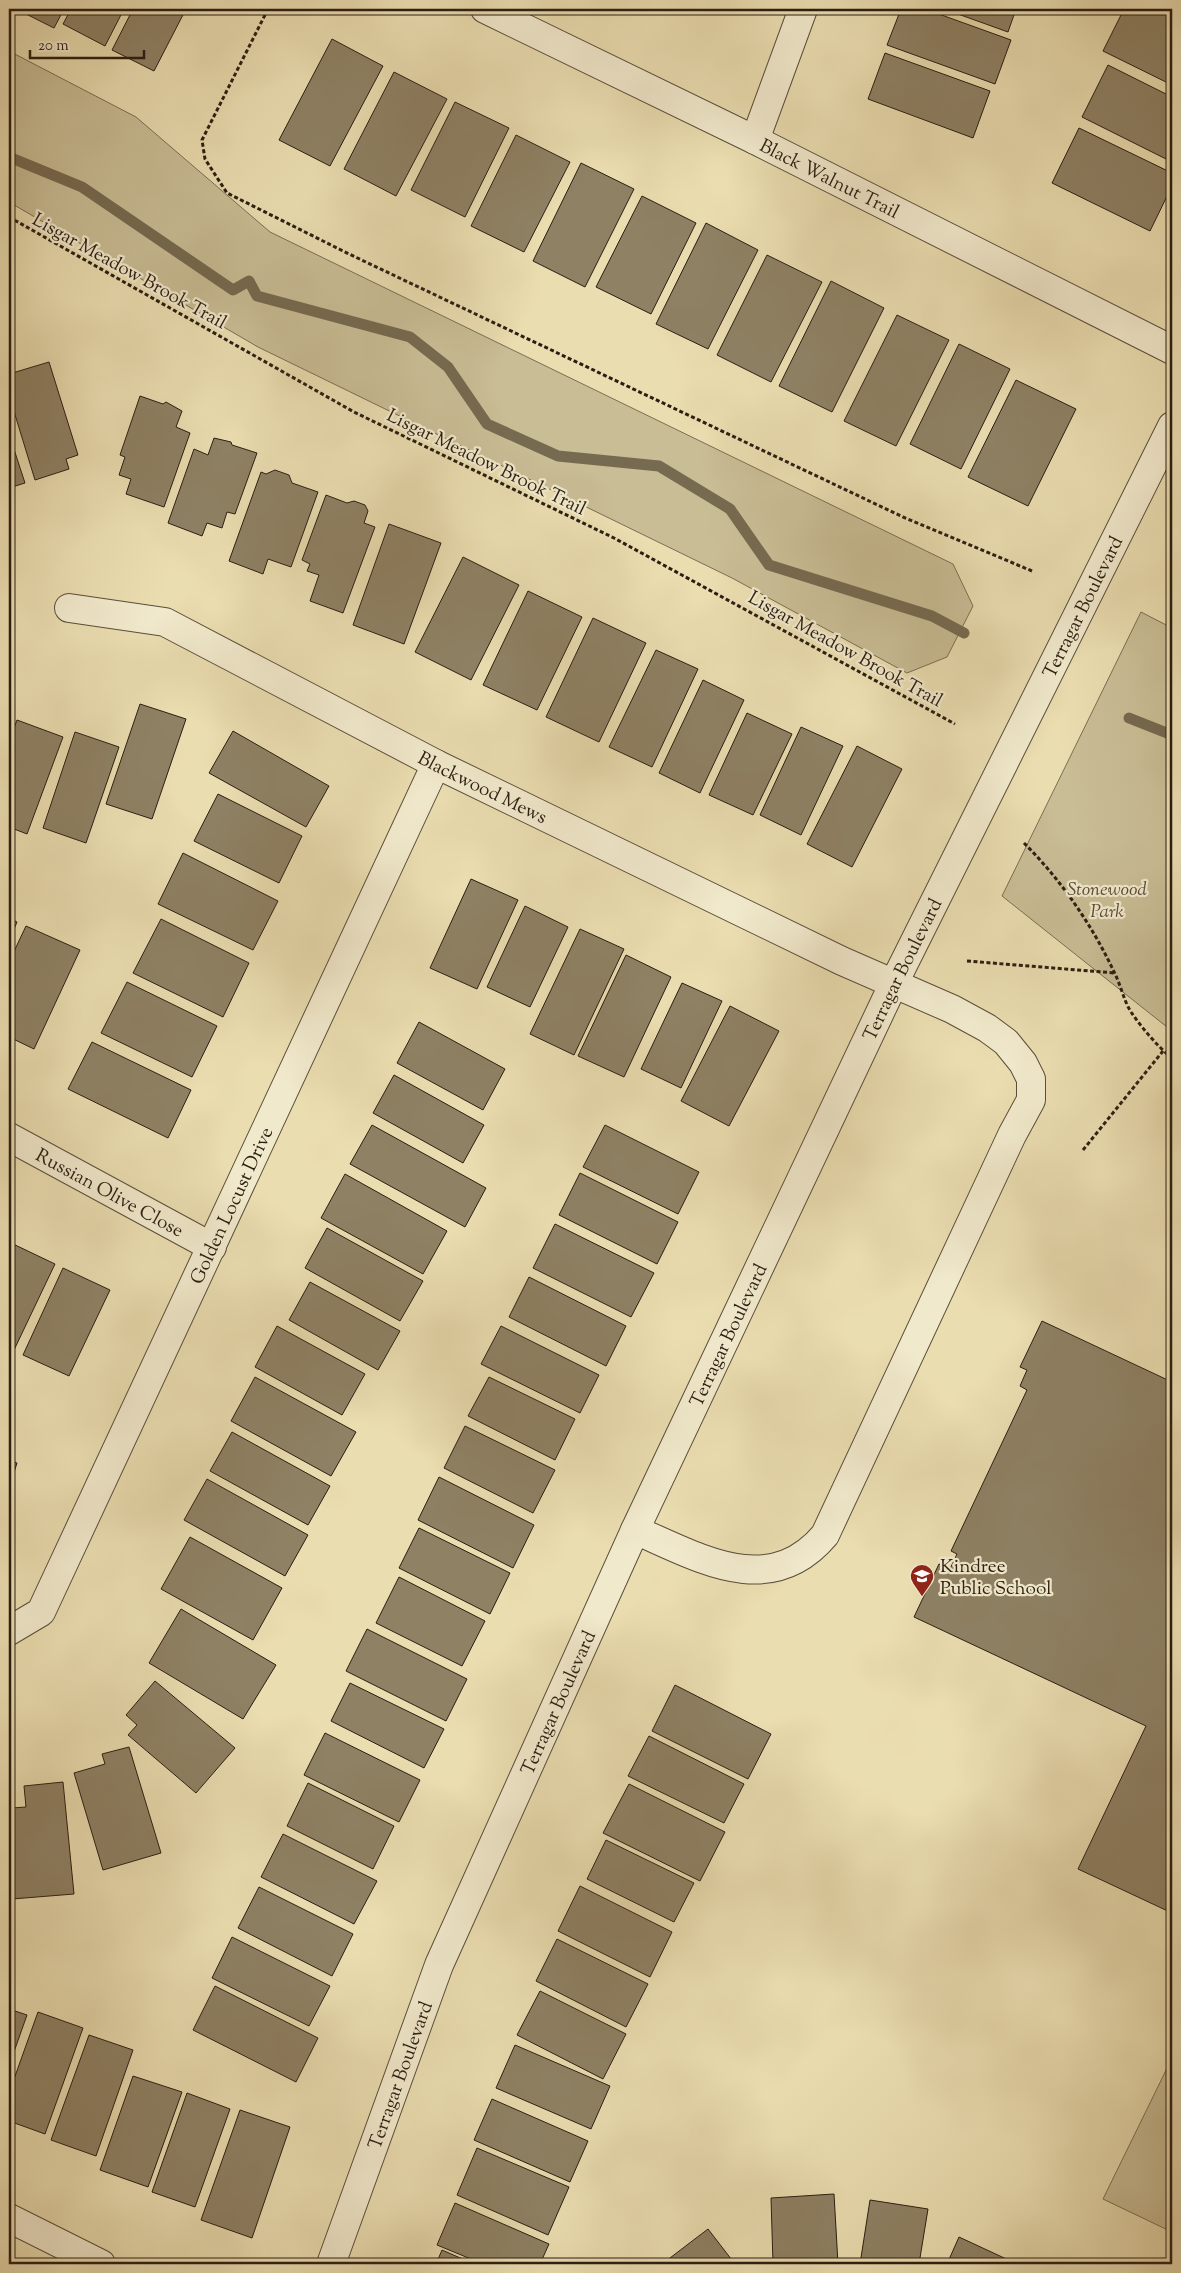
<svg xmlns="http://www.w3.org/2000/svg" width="1181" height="2273" font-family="'Sorts Mill Goudy',serif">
  <rect width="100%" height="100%" fill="#eaddb0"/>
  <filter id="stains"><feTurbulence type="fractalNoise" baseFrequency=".004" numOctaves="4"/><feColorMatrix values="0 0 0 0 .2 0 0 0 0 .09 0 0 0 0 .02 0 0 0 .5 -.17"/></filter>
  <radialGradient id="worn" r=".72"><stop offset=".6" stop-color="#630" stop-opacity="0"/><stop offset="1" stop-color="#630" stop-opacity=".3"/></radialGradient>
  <g fill="#c9bd95" stroke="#7a6e54">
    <polygon points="9,51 136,117 270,232 953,564 973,606 947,657 907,673 732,578 258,347 9,202"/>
    <polygon points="1141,612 1172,628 1172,1031 1002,896"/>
    <polygon points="1172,2058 1172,2232 1103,2199"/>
  </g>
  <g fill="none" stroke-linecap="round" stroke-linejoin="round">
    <g stroke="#766a50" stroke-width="11">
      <polyline points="9,157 82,187 233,290 249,281 257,296 410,337 448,367 487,424 558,456 659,466 730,509 769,565 932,616 964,633"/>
      <polyline points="1129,718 1172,735"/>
    </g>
  </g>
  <g fill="#8e8164" stroke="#2a1e12">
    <polygon points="16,9 64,9 54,28"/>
    <polygon points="71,9 124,9 105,46 63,24"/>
    <polygon points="133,9 186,9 154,71 112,50"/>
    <polygon points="901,9 925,9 1011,40 995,84 887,45"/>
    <polygon points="944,9 1016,9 1008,32"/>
    <polygon points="1124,9 1155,9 1172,17 1172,85 1103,51"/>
    <polygon points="332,39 383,66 330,166 279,140"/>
    <polygon points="885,53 990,91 973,138 868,99"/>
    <polygon points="1108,65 1172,97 1172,162 1082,117"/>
    <polygon points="394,72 447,99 396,196 344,169"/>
    <polygon points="455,102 509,128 465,217 411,190"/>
    <polygon points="1079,128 1172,173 1172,186 1150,231 1052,183"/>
    <polygon points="516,135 570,162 524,252 471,226"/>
    <polygon points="581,163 634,189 585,287 533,261"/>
    <polygon points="642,196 696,223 651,314 596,287"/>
    <polygon points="706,223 758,250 708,349 656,324"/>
    <polygon points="767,255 822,282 771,382 717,355"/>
    <polygon points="831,281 884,308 832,412 779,386"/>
    <polygon points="897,315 949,340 896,446 844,421"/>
    <polygon points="959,344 1010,369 961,469 910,444"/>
    <polygon points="49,362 78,455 66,459 69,469 35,480 9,395 9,374"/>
    <polygon points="1016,380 1076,409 1028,506 968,477"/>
    <polygon points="140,396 163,404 166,402 182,411 176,427 190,433 164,507 126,494 131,479 119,475 125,457 120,455"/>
    <polygon points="9,434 25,483 9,488"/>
    <polygon points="214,438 231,442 232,445 257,453 235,514 227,512 222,528 207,523 202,536 168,523 194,449 208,455"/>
    <polygon points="275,470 289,475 292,483 318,492 291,567 268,559 263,574 229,561 261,472 266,474"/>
    <polygon points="326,495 347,503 354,501 365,505 368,511 364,523 375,527 343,613 310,601 319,575 307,571 310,564 302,560"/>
    <polygon points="389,524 441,543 404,644 353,625"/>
    <polygon points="463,557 519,585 471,680 415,652"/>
    <polygon points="528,591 582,617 537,710 483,685"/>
    <polygon points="593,618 646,643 599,742 546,717"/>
    <polygon points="656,650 698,669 652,767 609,747"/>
    <polygon points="703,680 744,700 700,793 659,773"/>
    <polygon points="140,704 186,719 152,819 106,804"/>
    <polygon points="747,713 792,734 753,815 709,795"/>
    <polygon points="17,720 63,737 27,834 9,827 9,741"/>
    <polygon points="801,727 843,746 801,835 760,815"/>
    <polygon points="233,731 329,786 306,827 209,773"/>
    <polygon points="75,732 119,747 86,843 43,828"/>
    <polygon points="857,746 902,769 852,867 807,844"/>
    <polygon points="218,794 302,836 279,883 194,841"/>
    <polygon points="183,853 278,901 253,950 158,904"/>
    <polygon points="471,879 518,900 477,989 430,968"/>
    <polygon points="525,906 568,927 530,1007 487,987"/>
    <polygon points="9,918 17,922 9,941"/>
    <polygon points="161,919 249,963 223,1017 133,973"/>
    <polygon points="26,926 80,950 34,1049 9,1037 9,962"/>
    <polygon points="580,929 624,949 574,1055 530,1034"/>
    <polygon points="626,955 671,977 624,1077 578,1056"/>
    <polygon points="127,982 217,1026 192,1077 101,1033"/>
    <polygon points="682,983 722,1001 681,1088 641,1069"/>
    <polygon points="730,1006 779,1031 729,1126 681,1101"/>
    <polygon points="419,1022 505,1069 483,1110 397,1063"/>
    <polygon points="92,1042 191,1090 168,1138 68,1089"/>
    <polygon points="394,1075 484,1125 463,1163 373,1113"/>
    <polygon points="372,1125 486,1188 465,1227 350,1164"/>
    <polygon points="605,1125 699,1172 678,1214 583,1167"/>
    <polygon points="580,1173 678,1222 657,1264 559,1215"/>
    <polygon points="345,1174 447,1231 423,1274 321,1218"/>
    <polygon points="555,1224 654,1273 631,1317 533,1268"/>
    <polygon points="327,1228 423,1281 400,1321 305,1268"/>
    <polygon points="11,1243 55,1264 14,1350 9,1347 9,1249"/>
    <polygon points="63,1268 110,1290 69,1376 23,1355"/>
    <polygon points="529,1277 626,1326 606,1366 509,1317"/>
    <polygon points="310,1282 400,1331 378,1370 289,1320"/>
    <polygon points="1042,1321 1172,1382 1172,1913 1078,1869 1146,1726 914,1617 939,1564 950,1569 957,1554 951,1551 1027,1390 1020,1386 1027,1370 1020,1367"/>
    <polygon points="277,1326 365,1374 342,1415 255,1367"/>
    <polygon points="501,1326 599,1375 580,1413 481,1364"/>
    <polygon points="255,1377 356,1432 331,1476 231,1421"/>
    <polygon points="489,1377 575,1419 555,1460 468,1416"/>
    <polygon points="465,1426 555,1470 533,1513 444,1468"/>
    <polygon points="232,1432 330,1486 308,1525 210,1471"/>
    <polygon points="9,1460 17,1463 9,1488"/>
    <polygon points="439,1477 534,1525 513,1568 418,1520"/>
    <polygon points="207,1479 308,1535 285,1576 184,1520"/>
    <polygon points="419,1528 510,1573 490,1614 399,1568"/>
    <polygon points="190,1537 282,1588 253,1640 161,1589"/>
    <polygon points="399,1577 485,1621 462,1666 376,1623"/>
    <polygon points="181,1609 276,1665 243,1719 149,1663"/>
    <polygon points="367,1629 467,1679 446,1721 346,1671"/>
    <polygon points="155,1681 235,1748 196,1793 128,1735 137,1725 126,1715"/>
    <polygon points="350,1683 444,1729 424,1768 331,1721"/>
    <polygon points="675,1685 771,1734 748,1779 652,1731"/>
    <polygon points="325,1733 420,1780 399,1822 304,1775"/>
    <polygon points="649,1736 744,1784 724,1823 628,1776"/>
    <polygon points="129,1747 161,1853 103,1870 74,1773 105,1764 102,1754"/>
    <polygon points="63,1782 74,1894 12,1899 9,1862 9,1822 13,1821 12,1808 26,1807 24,1786"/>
    <polygon points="308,1783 394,1826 373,1869 287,1826"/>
    <polygon points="629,1784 725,1832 700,1881 603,1833"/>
    <polygon points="283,1834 377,1881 354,1924 261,1877"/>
    <polygon points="606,1840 694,1883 674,1922 587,1879"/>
    <polygon points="580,1886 672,1932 650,1977 558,1931"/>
    <polygon points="259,1887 353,1934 332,1976 238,1928"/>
    <polygon points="232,1937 330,1986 309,2026 212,1978"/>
    <polygon points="557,1939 648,1984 626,2027 536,1981"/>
    <polygon points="215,1986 318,2038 296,2082 193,2030"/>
    <polygon points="540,1991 626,2034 603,2079 517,2035"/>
    <polygon points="9,2009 27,2015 9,2066"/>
    <polygon points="38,2012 83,2028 45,2134 9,2121 9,2093"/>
    <polygon points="89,2035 133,2050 96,2156 51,2140"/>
    <polygon points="515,2045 610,2086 591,2129 496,2088"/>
    <polygon points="133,2076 182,2092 148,2187 100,2170"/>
    <polygon points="187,2093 230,2109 195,2207 152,2192"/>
    <polygon points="492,2099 588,2141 570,2182 474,2140"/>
    <polygon points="240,2110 290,2127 252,2238 201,2220"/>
    <polygon points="477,2148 569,2187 548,2235 457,2195"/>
    <polygon points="834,2194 838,2264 773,2264 771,2198"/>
    <polygon points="870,2200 928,2209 919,2264 860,2264"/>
    <polygon points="455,2203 549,2244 540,2264 483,2264 437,2245"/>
    <polygon points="708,2229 735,2264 669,2264 666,2261"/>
    <polygon points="959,2237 1015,2263 1014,2264 947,2264"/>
    <polygon points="442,2250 474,2264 436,2264"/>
  </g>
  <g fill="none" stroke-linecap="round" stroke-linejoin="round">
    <g stroke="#5a4e3a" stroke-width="30">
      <g id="minor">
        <path id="s1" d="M485 9 755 140 1172 350"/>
        <polyline points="755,140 803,9"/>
        <path id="s2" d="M69 608 165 622 436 764 842 961 952 1009 987 1028 1006 1042 1023 1063 1031 1079V1100L1012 1135 825 1535C769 1601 698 1557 635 1530"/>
        <path id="s3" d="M9 1137 212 1247"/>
        <path id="s4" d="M9 1631 41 1612 436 764"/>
        <polyline points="9,2218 101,2264"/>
        <path id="s5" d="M331 2264 439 1965 635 1530 893 985 1172 426"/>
      </g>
    </g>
    <g stroke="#2a1e12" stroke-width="3" stroke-dasharray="4 2.5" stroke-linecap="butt">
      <polyline points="268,9 202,140 205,159 227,193 349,254 903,517 1032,571"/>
      <polyline points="9,217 354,412 614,538 955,724"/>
      <path d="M1024 843C1061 880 1093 926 1115 974 1121 986 1124 1001 1131 1012 1142 1028 1157 1046 1172 1058"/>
      <polyline points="967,961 1115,973"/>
      <polyline points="1083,1150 1163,1051"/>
    </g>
    <use href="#minor" stroke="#f1e9cc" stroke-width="28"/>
  </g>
  <defs>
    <g id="school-pin" transform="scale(1.25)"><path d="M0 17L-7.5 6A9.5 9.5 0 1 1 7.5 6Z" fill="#8f2418" stroke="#f1e9cc"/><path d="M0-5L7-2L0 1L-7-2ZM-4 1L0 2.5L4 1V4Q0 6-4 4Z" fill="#fff"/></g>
  </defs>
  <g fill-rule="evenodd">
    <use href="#school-pin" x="922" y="1576"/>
  </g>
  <g text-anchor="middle" stroke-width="4.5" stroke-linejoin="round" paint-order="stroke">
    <g font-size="19" fill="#2a1e12" stroke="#f1e9cc">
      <text dy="7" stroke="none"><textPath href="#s1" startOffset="384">Black Walnut Trail</textPath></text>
      <text transform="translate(130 270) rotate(29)" y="7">Lisgar Meadow Brook Trail</text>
      <text transform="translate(487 461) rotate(26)" y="7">Lisgar Meadow Brook Trail</text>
      <text dy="7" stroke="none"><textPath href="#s5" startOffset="1821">Terragar Boulevard</textPath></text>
      <text transform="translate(846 648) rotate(29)" y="7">Lisgar Meadow Brook Trail</text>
      <text dy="7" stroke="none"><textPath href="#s2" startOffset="455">Blackwood Mews</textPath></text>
      <text dy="7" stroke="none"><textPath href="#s5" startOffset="1416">Terragar Boulevard</textPath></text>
      <text dy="7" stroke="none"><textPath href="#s3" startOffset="115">Russian Olive Close</textPath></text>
      <text dy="7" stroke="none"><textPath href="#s4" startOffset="486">Golden Locust Drive</textPath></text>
      <text dy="7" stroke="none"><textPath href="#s5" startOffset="1011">Terragar Boulevard</textPath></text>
      <text dy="7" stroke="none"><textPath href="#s5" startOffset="606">Terragar Boulevard</textPath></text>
      <text dy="7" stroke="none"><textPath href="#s5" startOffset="201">Terragar Boulevard</textPath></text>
    </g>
    <g font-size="19" font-style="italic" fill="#5a4e39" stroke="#f1e9cc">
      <text x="1107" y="895">Stonewood<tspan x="1107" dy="22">Park</tspan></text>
    </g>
    <g font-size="19" fill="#2a1e12" stroke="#f1e9cc" text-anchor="start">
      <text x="940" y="1572">Kindree<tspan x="940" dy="22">Public School</tspan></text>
    </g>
  </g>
  <rect width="1181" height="2273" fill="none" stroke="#eaddb0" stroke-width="30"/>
  <rect x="10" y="10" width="1161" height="2253" fill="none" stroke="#2a1e12" stroke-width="2.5"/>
  <rect x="15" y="15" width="1151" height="2243" fill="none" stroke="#2a1e12"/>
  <path d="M30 50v8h114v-8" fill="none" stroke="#2a1e12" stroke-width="2.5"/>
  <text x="38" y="50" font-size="15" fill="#2a1e12" stroke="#f1e9cc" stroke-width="4" paint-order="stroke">20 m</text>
  <rect width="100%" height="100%" filter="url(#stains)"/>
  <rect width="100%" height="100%" fill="url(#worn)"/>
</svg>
